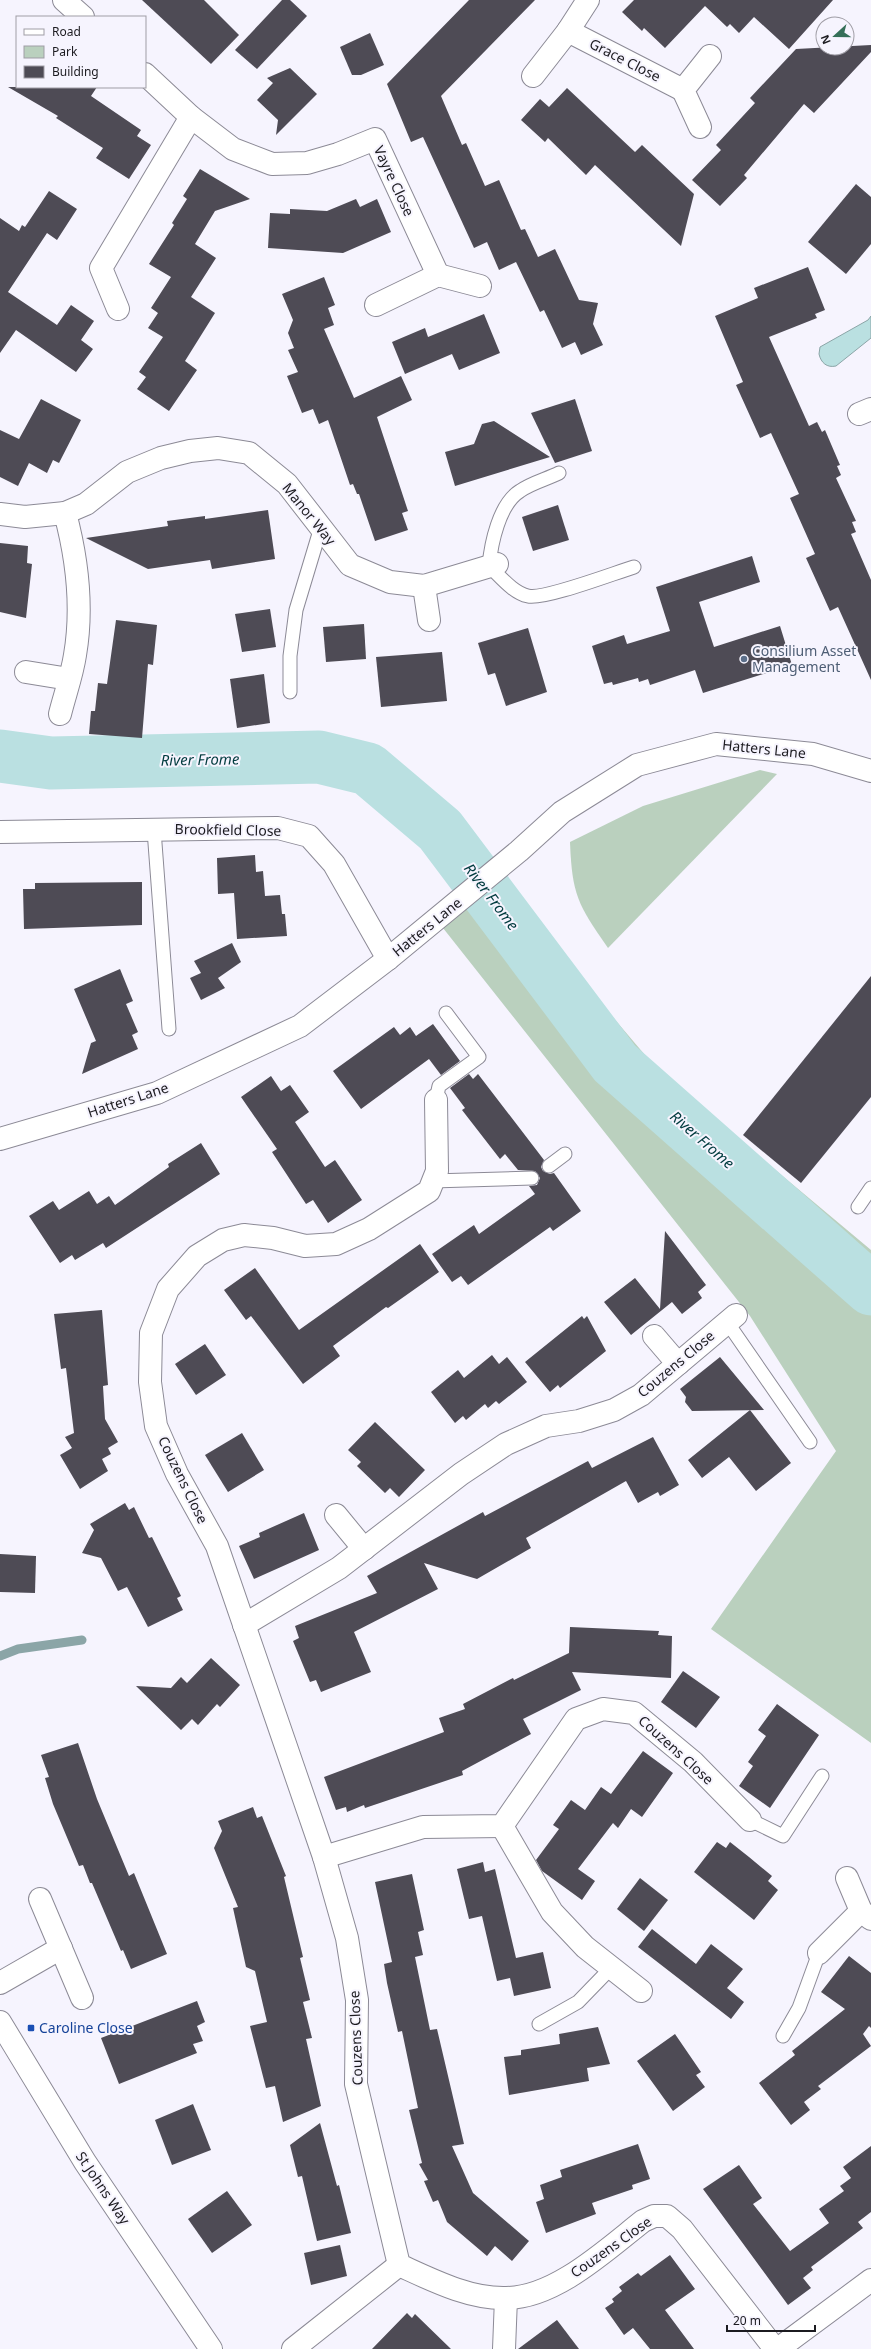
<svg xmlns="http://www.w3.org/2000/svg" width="871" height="2349" font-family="'Noto Sans',sans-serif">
  <rect width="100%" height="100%" fill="#f6f4fe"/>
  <g fill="#bad0be">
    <path d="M760 770 777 774 608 948C578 905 572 895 570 842L643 806Z"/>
    <polygon points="498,882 662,1075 871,1250 871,1743 711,1629 836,1451 750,1316 443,928"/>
  </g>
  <path fill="#bae0e1" stroke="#8ba5a7" d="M871 316V338L836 366C827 368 821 363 819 354L820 347 868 320Z"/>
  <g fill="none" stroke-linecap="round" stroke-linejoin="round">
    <polyline stroke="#8ba5a7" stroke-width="9" points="0,1656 18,1649 82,1640"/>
    <polyline stroke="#bae0e1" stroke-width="53" points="0,756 51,763 319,757 368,769 440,830 615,1063 871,1289"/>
  </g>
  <g fill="#4e4b55">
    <polygon points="142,0 204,0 239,35 211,64"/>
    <polygon points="282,0 290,0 307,16 257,69 235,50"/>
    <polygon points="469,0 535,0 441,96 462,145 466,143 485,186 499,180 521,230 525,229 538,257 555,249 579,300 598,303 593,324 603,345 581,355 575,342 562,348 544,310 540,312 516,262 499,270 487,242 474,248 423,137 411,142 387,84"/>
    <polygon points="634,0 833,0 789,49 754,17 739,33 730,24 727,27 705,6 665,48 644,28 642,31 622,12"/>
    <polygon points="370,33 384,65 361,75 352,75 340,47"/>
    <polygon points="871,45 871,52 814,113 804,104 744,175 747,178 720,206 692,180 721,150 716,145 755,103 750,98 796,49"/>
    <polygon points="290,68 317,94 276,135 278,120 257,100 273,83 267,78"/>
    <polygon points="8,87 97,87 91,96 141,130 137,136 151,145 129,179 96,158 103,148 56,118 58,116"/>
    <polygon points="567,88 635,152 642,145 694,194 681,246 595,165 586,175 548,138 545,142 521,120 540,99 549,107"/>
    <polygon points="200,169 250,199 215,211 195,244 216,258 191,297 215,313 185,361 197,370 169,411 137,389 146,377 139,372 163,337 148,328 158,313 151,308 171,277 149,264 174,225 172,223 187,199 183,196"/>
    <polygon points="856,184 871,197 871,244 846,274 808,242"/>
    <polygon points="49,191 77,209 57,240 47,233 8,292 57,325 71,305 94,321 81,340 93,349 76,372 16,330 0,353 0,218 19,231 22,225 25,227"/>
    <polygon points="356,199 360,207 377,199 391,232 343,253 268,248 270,213 290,214 290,209 327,211"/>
    <polygon points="808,267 825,310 815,314 817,318 769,337 809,426 817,422 822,432 825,430 840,465 837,466 841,475 836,478 856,521 852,522 856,532 851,534 871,580 871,680 838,607 830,611 806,558 815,554 790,498 799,494 771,433 760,438 736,385 743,382 715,316 758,298 754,288"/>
    <polygon points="324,277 335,305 328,308 334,325 324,329 354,398 401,376 412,400 377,417 408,511 402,513 408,530 375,541 359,494 357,494 353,484 350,485 328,420 319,424 313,409 302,413 287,376 298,372 288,350 294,348 288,333 293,320 282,294"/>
    <polygon points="484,314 500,353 459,370 452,354 405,374 392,342 425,328 428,337"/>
    <polygon points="41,399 81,420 59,463 53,460 47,473 29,463 18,486 0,477 0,430 19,439"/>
    <polygon points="575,399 592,451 555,463 531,413"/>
    <polygon points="494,421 550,457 455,486 445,452 474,444 482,424"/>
    <polygon points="558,505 569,540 533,551 522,517"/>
    <polygon points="268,510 275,559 212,569 210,560 148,569 86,538 168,526 167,521 205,516 205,519"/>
    <polygon points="0,543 28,546 27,563 32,564 26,618 0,612"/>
    <polygon points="752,556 760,582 699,602 714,647 780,626 792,665 703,693 695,670 650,685 648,679 639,682 638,678 613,685 612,682 604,684 592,646 624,635 627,644 670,631 656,587"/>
    <polygon points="270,609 276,647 242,652 235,614"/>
    <polygon points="116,620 157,625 153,665 148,664 142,738 89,734 91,711 95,711 98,683 107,684"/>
    <polygon points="364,624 366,659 326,662 323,627"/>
    <polygon points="528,628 547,692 506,706 495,673 488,675 478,643"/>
    <polygon points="442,652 447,701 381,707 376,657"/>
    <polygon points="264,674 270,723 237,728 230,679"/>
    <polygon points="255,855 256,872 263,871 265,896 280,895 282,914 285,914 287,936 237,939 234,893 218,894 217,858"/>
    <polygon points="142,882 142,925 24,929 23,889 35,889 35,883"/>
    <polygon points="232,943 241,962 218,978 225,988 201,1000 190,978 201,973 194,961"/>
    <polygon points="120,969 133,1001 126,1004 138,1032 132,1035 138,1049 82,1074 91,1043 96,1041 74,989"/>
    <polygon points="871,976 871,1097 801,1183 743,1135"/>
    <polygon points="433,1024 460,1061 441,1075 429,1059 361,1109 333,1071 394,1027 400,1035 410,1027 416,1036"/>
    <polygon points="469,1074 473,1079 478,1074 544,1160 541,1167 543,1171 550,1174 554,1173 581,1211 553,1231 550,1227 468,1285 461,1276 452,1282 432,1254 474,1225 479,1234 535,1194 529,1186 537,1185 540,1178 535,1171 518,1170 505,1154 500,1159 462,1110 465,1108 450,1088"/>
    <polygon points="271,1076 281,1091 290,1085 309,1112 295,1122 325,1167 335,1160 362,1200 328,1223 313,1200 306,1204 272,1152 277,1149 241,1097"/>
    <polygon points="201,1143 220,1174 106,1248 103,1243 75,1260 72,1255 60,1263 29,1216 53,1201 59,1210 89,1191 97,1204 109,1196 115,1205 169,1167 168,1164"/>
    <polygon points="665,1231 706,1285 698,1292 702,1298 682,1314 672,1302 631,1335 604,1302 635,1278 660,1309"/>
    <polygon points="420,1244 439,1272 388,1308 386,1307 333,1346 340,1356 303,1384 251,1316 246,1320 224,1290 255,1268 299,1330"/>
    <polygon points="102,1310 108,1385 103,1386 105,1419 118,1442 108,1448 111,1454 102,1459 108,1471 80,1489 60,1455 72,1448 65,1437 74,1433 66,1368 61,1369 54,1314"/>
    <polygon points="582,1316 584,1319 587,1316 606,1351 560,1388 558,1385 550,1392 525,1362"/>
    <polygon points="205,1344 226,1375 196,1395 175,1364"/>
    <polygon points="492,1355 499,1364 507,1357 527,1382 499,1404 496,1401 488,1408 485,1404 466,1420 463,1416 455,1423 431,1392 458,1370 464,1378"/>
    <polygon points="720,1357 764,1410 692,1411 685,1402 686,1397 680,1389"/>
    <polygon points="750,1410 791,1463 756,1491 729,1457 702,1478 688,1460"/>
    <polygon points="375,1422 425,1470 399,1497 390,1488 385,1493 357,1466 361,1462 348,1450"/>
    <polygon points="242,1433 264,1470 228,1492 205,1455"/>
    <polygon points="653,1437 679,1485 660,1496 658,1492 638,1503 626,1481 526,1538 531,1548 477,1579 424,1563 438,1589 354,1632 371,1672 321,1692 316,1680 310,1682 293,1641 299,1638 295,1626 377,1593 367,1576 483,1512 485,1516 588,1461 592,1468"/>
    <polygon points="125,1503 129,1510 134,1507 149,1538 152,1537 181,1596 177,1598 183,1610 148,1627 127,1587 118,1591 101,1558 82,1553 94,1530 90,1524"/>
    <polygon points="304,1513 319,1550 254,1579 239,1546 260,1537 259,1533"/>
    <polygon points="0,1554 36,1556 35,1593 0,1592"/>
    <polygon points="570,1627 659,1631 658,1635 672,1636 671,1678 572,1672 581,1690 523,1719 531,1734 462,1771 463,1775 365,1808 364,1805 347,1812 346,1807 336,1810 324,1777 444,1732 439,1718 465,1709 463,1704 513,1678 514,1680 569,1653"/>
    <polygon points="211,1658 240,1685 220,1707 217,1704 198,1725 192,1719 181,1730 136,1686 171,1688 181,1677 187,1683"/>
    <polygon points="683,1671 720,1697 696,1728 661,1702"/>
    <polygon points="777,1704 819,1735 770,1808 739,1786 753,1766 748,1762 766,1736 758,1730"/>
    <polygon points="78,1743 97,1799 129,1876 134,1873 167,1954 131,1969 123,1950 121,1951 92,1883 90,1883 83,1865 79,1866 53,1804 45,1778 49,1777 41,1755"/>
    <polygon points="643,1751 673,1773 642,1817 631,1809 618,1828 613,1823 578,1869 595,1881 582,1900 542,1871 536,1860 559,1829 553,1825 571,1800 585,1810 601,1787 611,1794"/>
    <polygon points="253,1807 257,1818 262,1816 286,1876 284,1877 303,1957 300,1958 310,2000 303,2002 312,2038 306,2039 321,2106 283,2122 275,2086 266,2088 250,2026 267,2022 255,1971 246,1967 233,1908 238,1907 214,1848 222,1831 218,1821"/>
    <polygon points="717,1842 726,1848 730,1842 749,1857 772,1876 768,1881 778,1890 754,1920 694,1872"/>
    <polygon points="483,1862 485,1872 495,1869 516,1958 543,1952 551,1988 514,1996 510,1978 497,1981 482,1916 469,1919 457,1869"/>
    <polygon points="412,1874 424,1930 418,1932 423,1955 415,1957 430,2030 437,2029 464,2144 452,2146 473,2193 529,2241 512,2261 495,2246 487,2256 447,2222 438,2200 433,2202 424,2181 428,2180 419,2164 422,2163 409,2110 418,2108 402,2031 398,2032 387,1983 384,1964 392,1962 375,1882"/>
    <polygon points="640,1878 668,1900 644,1931 617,1909"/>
    <polygon points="652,1929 696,1964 711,1944 743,1969 727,1988 744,2002 731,2019 638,1947"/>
    <polygon points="849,1956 871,1973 871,2028 869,2026 863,2034 871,2046 818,2086 821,2089 804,2102 810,2110 791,2125 759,2083 795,2055 792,2051 845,2009 821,1992"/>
    <polygon points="197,2001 205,2022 197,2026 203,2041 193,2044 197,2053 119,2084 101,2038"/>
    <polygon points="598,2027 610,2064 587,2068 589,2081 509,2095 504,2057 521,2055 521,2050 560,2044 559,2034"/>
    <polygon points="675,2034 701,2072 696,2075 705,2087 673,2111 637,2061"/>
    <polygon points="193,2104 211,2150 172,2165 155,2120"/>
    <polygon points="320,2123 337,2186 339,2185 351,2233 317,2241 302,2176 298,2177 290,2145"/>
    <polygon points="638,2144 650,2179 632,2185 633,2189 592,2203 596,2214 546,2233 536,2202 544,2199 540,2185 562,2177 560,2170"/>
    <polygon points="871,2146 871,2212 858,2222 863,2228 811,2267 813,2270 803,2278 811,2288 788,2305 703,2189 739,2165 762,2198 753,2204 790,2251 829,2223 819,2209 844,2191 840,2186 851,2178 843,2167"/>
    <polygon points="227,2191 252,2225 212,2253 188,2219"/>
    <polygon points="340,2245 347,2276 311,2285 304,2253"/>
    <polygon points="670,2255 695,2289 665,2310 694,2349 650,2349 633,2328 624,2335 605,2308 614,2302 612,2299 622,2291 619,2287 638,2273 641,2276"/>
    <polygon points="407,2313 412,2318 415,2314 451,2349 372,2349"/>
    <polygon points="557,2320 579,2349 518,2349"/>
  </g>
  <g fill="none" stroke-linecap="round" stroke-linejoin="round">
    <g stroke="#8c8a96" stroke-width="15">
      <g id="lane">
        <path d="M559 473C547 479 531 483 520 491 499 504 491 544 489 566 500 576 513 593 528 596 544 600 614 573 634 567"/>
        <polyline points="290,692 290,656 296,610 321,527"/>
        <polyline points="154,830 169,1029"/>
        <polyline points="436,1100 439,1086 479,1057 446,1013"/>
        <polyline points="549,1166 565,1154"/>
        <polyline points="432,1181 532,1178"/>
        <polyline points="858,1207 871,1188"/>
        <polyline points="727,1322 810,1442"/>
        <polyline points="750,1820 783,1836 822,1776"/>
        <polyline points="539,2024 578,2002 611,1968"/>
        <polyline points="783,2036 799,2008 819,1953"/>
      </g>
    </g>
    <g stroke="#8c8a96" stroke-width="24">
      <g id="street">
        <polyline points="64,0 83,17"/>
        <polyline points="568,31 683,90"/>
        <polyline points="145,74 191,117 233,149 272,164 307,163 338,154 375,139 438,275"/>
        <polyline points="533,76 568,31 588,0"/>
        <polyline points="700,127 683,90 710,56"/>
        <polyline points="376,305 438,275 480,286"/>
        <polyline points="118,309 101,268 191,117"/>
        <polyline points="859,414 871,409"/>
        <polyline points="0,514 25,517 65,513 86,504 127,472 161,458 190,451 218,448 249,453 287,484 350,565 390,582 424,586 497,564"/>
        <polyline points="424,586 429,620"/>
        <polyline points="26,672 69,679"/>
        <path d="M60 714C65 694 72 675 75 655 83 608 77 558 65 513"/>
        <polyline points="0,832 278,828 309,836 334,864 388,959"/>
        <path d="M436 1100 437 1171 429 1191 369 1229 336 1244 305 1246 273 1238 244 1235 223 1240 197 1256 168 1289 151 1333 150 1382 156 1426 177 1474 217 1546 324 1857 347 1938 357 2000 356 2084 399 2265C432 2280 469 2299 506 2298 555 2298 606 2250 643 2221L654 2216H667L682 2229 775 2349"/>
        <polyline points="0,1139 157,1093 300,1026 388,959 519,851 562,812 637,765 716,744 813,754 871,771"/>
        <polyline points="654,1336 678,1364"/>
        <polyline points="336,1515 364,1549"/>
        <polyline points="244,1625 339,1568 461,1474 506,1444 546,1426 579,1421 614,1410 641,1395 736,1315"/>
        <polyline points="502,1826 552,1912 585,1947 641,1991"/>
        <polyline points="324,1857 423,1827 502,1826 576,1719 603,1709 634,1713 693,1762 750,1820"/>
        <polyline points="847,1878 861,1911 871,1919"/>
        <polyline points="40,1899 82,1998"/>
        <polyline points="819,1953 861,1911"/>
        <polyline points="0,1983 61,1948"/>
        <polyline points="293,2349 399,2265"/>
        <polyline points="504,2349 506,2298"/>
        <polyline points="778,2349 871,2280"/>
      </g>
    </g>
    <g stroke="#8c8a96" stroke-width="24">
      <polyline id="secondary" points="0,2022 85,2162 211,2349"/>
    </g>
    <use href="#lane" stroke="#fff" stroke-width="13"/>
    <use href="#street" stroke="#fff" stroke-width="22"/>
    <use href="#secondary" stroke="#fff" stroke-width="22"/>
  </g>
  <circle fill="#5c6f8a" stroke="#f6f4fe" stroke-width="1.5" cx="744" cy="659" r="4"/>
  <rect fill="#1a4fb4" stroke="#f6f4fe" stroke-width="1.5" x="27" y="2024" width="8" height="8" rx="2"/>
  <g text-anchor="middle" stroke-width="4" stroke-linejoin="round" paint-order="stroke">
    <g font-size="14" fill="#1c1b20" stroke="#f6f4fe">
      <text transform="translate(625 60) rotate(27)" y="5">Grace Close</text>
      <text transform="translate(394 181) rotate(65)" y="5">Vayre Close</text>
      <text transform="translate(309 514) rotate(51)" y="5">Manor Way</text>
      <text transform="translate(764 749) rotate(6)" y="5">Hatters Lane</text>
      <text transform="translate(228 830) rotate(1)" y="5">Brookfield Close</text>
      <text transform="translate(427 927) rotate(-39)" y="5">Hatters Lane</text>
      <text transform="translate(128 1100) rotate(-18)" y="5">Hatters Lane</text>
      <text transform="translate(676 1364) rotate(-40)" y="5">Couzens Close</text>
      <text transform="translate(183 1480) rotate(64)" y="5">Couzens Close</text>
      <text transform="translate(676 1750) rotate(42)" y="5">Couzens Close</text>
      <text transform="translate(356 2038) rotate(-92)" y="5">Couzens Close</text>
      <text transform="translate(103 2188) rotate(56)" y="5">St Johns Way</text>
      <text transform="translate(611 2247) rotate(-35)" y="5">Couzens Close</text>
    </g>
    <g font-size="14" fill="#4e5e75" stroke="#f6f4fe" text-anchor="start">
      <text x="752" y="656">Consilium Asset<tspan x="752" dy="16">Management</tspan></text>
    </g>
    <g font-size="14" fill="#164399" stroke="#f6f4fe" text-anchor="start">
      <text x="39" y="2033">Caroline Close</text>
    </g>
    <g font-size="15" font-style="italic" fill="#003b3e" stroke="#f6f4fe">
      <text transform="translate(200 760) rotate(-1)" y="5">River Frome</text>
      <text transform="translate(491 897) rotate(53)" y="5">River Frome</text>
      <text transform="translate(702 1140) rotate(41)" y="5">River Frome</text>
    </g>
  </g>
  <rect x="16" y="16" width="130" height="72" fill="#f6f4fe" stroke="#9f9da5"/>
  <rect x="24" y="29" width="20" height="6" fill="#ffffff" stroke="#9f9da5"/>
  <text x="52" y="36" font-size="12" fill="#1c1b20">Road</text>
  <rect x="24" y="46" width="20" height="12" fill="#bad0be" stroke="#9f9da5"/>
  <text x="52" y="56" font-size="12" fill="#1c1b20">Park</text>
  <rect x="24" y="66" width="20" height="12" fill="#4e4b55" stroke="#9f9da5"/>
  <text x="52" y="76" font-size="12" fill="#1c1b20">Building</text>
  <g transform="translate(835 36) rotate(249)"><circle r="19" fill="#f6f4fe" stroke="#9f9da5"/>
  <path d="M0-3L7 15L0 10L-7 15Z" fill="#356f58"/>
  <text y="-6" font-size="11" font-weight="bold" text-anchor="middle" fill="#1c1b20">N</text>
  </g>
  <path d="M727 2325v6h88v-6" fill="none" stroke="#1c1b20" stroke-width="2"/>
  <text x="733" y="2325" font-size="12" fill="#1c1b20" stroke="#f6f4fe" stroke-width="3" paint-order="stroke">20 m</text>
</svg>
